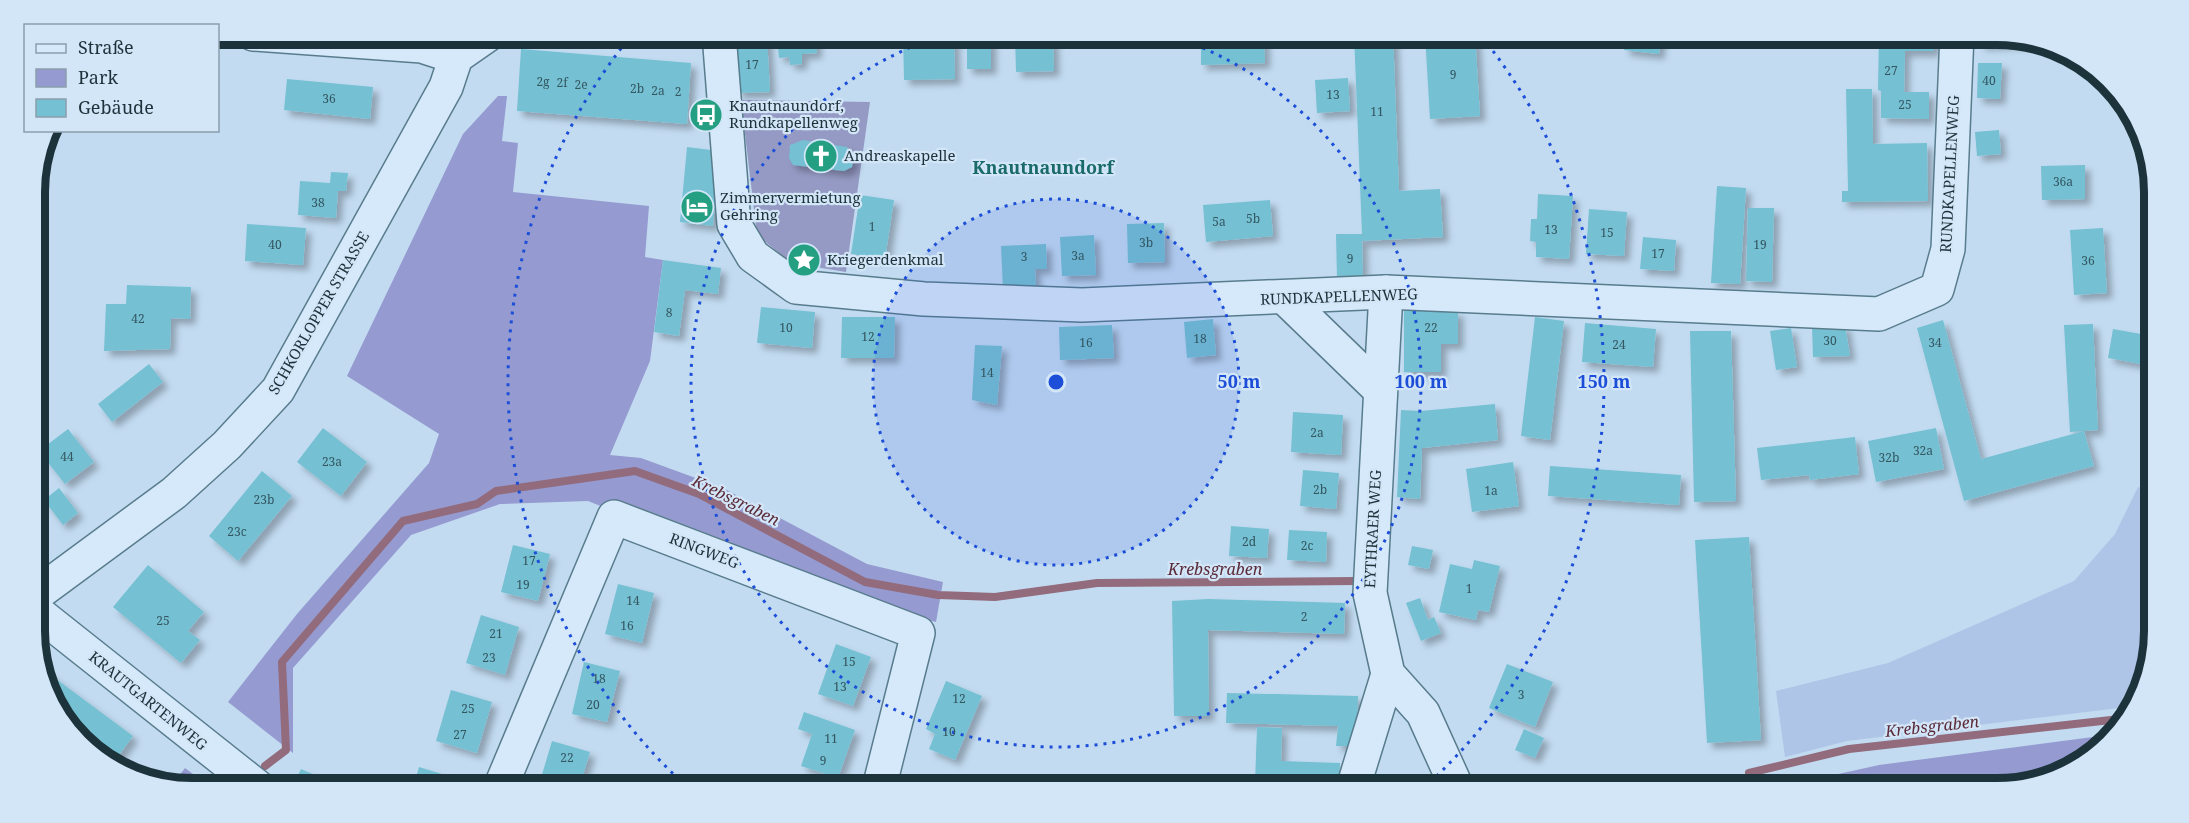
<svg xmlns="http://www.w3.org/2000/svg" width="2189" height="823" font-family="'Noto Serif',serif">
  <defs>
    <filter id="shadow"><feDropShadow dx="5.5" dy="5.5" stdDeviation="3" flood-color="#0004"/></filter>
  </defs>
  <rect width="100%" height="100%" fill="#c2dbf1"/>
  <polygon fill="#afc5e7" points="2138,487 2154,492 2154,631 2146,682 2128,707 1847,741 1785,757 1776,691 1888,663 2074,581 2115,534"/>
  <g fill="#959bd0">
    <polygon points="498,96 507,96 502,141 518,143 513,192 649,206 645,257 663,260 650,361 610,455 641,458 723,488 867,564 943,582 936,622 857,603 728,554 732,543 648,511 643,523 588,501 500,504 411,535 293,668 293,753 228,702 297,614 429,463 439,434 347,376 463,134"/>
    <polygon points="2108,735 2093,756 2007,788 1789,788 1789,785 1879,765"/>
    <polygon points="185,768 212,788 172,785"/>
  </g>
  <polygon fill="#959ac4" points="741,100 870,102 846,272 791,263 757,235"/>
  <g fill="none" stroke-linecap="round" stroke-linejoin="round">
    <g stroke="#926b7d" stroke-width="8">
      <polyline points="265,766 286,750 282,662 403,521 477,504 496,491 635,471 699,494 865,582 938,595 995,597 1097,583 1355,581"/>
      <polyline points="1749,773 1849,749 2120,719"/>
      <polyline points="1557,788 1720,779"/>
    </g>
  </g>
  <g fill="#75c0d2" filter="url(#shadow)">
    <polygon points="815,34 817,53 802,54 802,64 790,65 789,57 779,58 777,37"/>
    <polygon points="903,34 954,34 955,79 904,80"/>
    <polygon points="1015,34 1053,34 1054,71 1016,72"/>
    <polygon points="1201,34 1264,34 1265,63 1201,65"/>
    <polygon points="1354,34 1393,34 1399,191 1440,189 1443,237 1362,241 1363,278 1337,279 1336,234 1362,234"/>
    <polygon points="1425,34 1475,34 1480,116 1430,119"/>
    <polygon points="1626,34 1661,34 1659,54 1624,50"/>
    <polygon points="1879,34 1934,34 1934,51 1905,51 1904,92 1929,92 1929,119 1881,118 1881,91 1878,90"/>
    <polygon points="1980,34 2023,39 2023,43 1980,45"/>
    <polygon points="767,37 770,92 737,93 734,39"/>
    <rect x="967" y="39" width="24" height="30"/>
    <polygon points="521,49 691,63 687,124 517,111"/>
    <polygon points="1978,63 2002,63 2000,99 1977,98"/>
    <polygon points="1348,78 1350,111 1317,113 1315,80"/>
    <polygon points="287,79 373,87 370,119 284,110"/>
    <polygon points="1846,89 1872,89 1873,144 1927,143 1928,201 1842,202 1842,191 1848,191"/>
    <polygon points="1999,130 2001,154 1977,156 1975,132"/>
    <polygon points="803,140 847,147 854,154 852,167 844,171 793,165 789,158 790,145"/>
    <polygon points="687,147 719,151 713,226 680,222"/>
    <polygon points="2085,165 2085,199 2042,200 2041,166"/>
    <polygon points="331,172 348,173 346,191 338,191 336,218 298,215 300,181 330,183"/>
    <polygon points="1717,186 1746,188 1740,284 1711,283"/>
    <polygon points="1538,194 1573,196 1569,259 1536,257 1536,242 1530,241 1531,219 1537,219"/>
    <polygon points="860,195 894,200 885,259 851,254"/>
    <polygon points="1270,200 1273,236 1206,242 1203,205"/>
    <polygon points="1748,208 1774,208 1772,282 1746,281"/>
    <polygon points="1589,209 1627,212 1624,256 1586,254"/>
    <polygon points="1164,223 1165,262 1128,263 1127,224"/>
    <polygon points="247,224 306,228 303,265 245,261"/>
    <polygon points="2103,228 2107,293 2074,295 2070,230"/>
    <polygon points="1094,235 1096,275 1062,276 1060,237"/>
    <polygon points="1643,237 1676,240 1674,271 1640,269"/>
    <polygon points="1046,244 1047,269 1035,269 1036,288 1003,289 1001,246"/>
    <polygon points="663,260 721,268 718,294 685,290 679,336 654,332"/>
    <polygon points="127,285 191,287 190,319 171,318 170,349 104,351 106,304 126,304"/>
    <polygon points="761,307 815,312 812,348 757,343"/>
    <polygon points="1404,311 1458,311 1458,344 1441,344 1441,372 1404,372"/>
    <polygon points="842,317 895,317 894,358 841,358"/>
    <polygon points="1535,317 1564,321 1550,440 1521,436"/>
    <polygon points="1213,319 1216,355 1187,358 1184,322"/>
    <polygon points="1943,320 1981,459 2084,431 2094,466 1964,501 1917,328"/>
    <polygon points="1585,323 1656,329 1653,367 1582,362"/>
    <polygon points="2093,324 2098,430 2070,432 2064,325"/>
    <polygon points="1112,325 1114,358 1060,360 1059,327"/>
    <polygon points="1845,325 1850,356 1813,357 1812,326"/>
    <polygon points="1791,328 1797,367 1776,370 1770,331"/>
    <polygon points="2113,329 2152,336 2146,365 2108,358"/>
    <polygon points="1690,331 1731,331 1736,501 1694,502"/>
    <polygon points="975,345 1002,346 997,405 972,400"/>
    <polygon points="149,364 163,382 112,422 98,404"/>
    <polygon points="1495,404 1498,440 1422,448 1420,499 1397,497 1401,410 1421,411"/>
    <polygon points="1293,412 1343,415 1341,455 1291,452"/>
    <polygon points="323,428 367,462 341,496 297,462"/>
    <polygon points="1936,428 1944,469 1876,482 1868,441"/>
    <polygon points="68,429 94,462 65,484 39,451"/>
    <polygon points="1855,437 1859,474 1810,480 1809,475 1761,480 1757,448"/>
    <polygon points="1513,462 1519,506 1472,512 1466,469"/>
    <polygon points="1550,466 1681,475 1679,505 1548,496"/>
    <polygon points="1303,470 1339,473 1336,509 1300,506"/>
    <polygon points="262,471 292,496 238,561 209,536"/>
    <polygon points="59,488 78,513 63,525 44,500"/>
    <polygon points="1231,526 1269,529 1267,558 1229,556"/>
    <polygon points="1289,530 1327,532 1326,562 1287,560"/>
    <polygon points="1749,537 1761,740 1707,743 1695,540"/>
    <polygon points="513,545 550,554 538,601 501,592"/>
    <polygon points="1412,546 1433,550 1429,569 1408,565"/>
    <polygon points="1474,560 1500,566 1489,612 1478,610 1476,620 1439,612 1450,564 1472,569"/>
    <polygon points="148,565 204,612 188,631 200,640 181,663 113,607"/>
    <polygon points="618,584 654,593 642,643 605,634"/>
    <polygon points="1420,598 1428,620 1434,617 1441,633 1421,641 1406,603"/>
    <polygon points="1208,599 1345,603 1344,634 1208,630 1209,716 1174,716 1172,601"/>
    <polygon points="481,615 519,627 505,675 466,663"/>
    <polygon points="836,644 871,657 853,706 818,694"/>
    <polygon points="584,662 620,671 607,722 572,714"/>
    <polygon points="1507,664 1553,682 1535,727 1489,708"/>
    <polygon points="40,667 133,736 114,762 73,735"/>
    <polygon points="946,681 982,696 955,760 929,749 935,734 926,729"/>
    <polygon points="451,690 492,702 477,753 436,741"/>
    <polygon points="1227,693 1358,696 1357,726 1352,746 1336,746 1338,726 1226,723"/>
    <polygon points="804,712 855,730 838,778 801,766 812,734 798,729"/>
    <polygon points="1257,727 1282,728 1281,761 1340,763 1339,787 1255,784"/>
    <polygon points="1524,729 1544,738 1535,758 1515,750"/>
    <polygon points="552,741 590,752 579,788 538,788"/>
    <polygon points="419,767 455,778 452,788 413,788"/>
    <polygon points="301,769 333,783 330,788 292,788"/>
  </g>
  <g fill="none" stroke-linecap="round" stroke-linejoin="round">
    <g stroke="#587c8c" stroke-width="36">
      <g id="minor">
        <polyline points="253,34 422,46 456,57"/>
        <polyline points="719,34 734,224 753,256 796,287 924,299 1082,305 1386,292 1879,314 1937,289 1948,249 1957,34"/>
        <polyline points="1386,292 1370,593 1388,674 1423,713 1457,788"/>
        <polyline points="1285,298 1380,390"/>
        <polyline points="37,594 174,493 227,445 278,390 446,87 456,57 489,34"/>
        <polyline points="37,612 259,788"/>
        <polyline points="500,788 614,517 918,633 879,788"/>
        <polyline points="1353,788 1388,674"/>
      </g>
    </g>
    <use href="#minor" stroke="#d6e9fb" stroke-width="33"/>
  </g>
  <circle cx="1056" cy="382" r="183" fill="#1d4ed8" fill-opacity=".12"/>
  <g fill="none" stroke="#1d4ed8" stroke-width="3" stroke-dasharray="3 6">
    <circle cx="1056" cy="382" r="183"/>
    <path d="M1169 35A365 365 0 1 1 943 35"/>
    <path d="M686 786A548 548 0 0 1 630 37M1482 37A548 548 0 0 1 1426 786"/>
  </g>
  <defs>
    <g id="bus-disc" transform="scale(1.725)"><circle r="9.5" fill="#249f82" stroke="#d2e6f8"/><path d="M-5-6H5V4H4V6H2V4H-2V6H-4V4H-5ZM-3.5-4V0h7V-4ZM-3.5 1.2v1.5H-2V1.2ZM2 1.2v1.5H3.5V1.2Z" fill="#fff"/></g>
    <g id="church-disc" transform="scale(1.725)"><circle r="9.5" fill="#249f82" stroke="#d2e6f8"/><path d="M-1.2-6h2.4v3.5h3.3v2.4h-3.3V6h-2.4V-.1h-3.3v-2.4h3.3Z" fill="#fff"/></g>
    <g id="hotel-disc" transform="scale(1.725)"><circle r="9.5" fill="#249f82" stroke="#d2e6f8"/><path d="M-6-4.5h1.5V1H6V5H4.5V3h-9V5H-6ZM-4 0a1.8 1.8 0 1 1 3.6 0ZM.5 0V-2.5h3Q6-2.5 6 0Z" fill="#fff"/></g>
    <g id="sight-disc" transform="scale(1.725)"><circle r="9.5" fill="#249f82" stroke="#d2e6f8"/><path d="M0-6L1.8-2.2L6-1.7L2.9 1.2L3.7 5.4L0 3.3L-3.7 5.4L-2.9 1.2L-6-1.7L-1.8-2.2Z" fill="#fff"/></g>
  </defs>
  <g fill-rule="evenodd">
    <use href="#bus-disc" x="706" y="115"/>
    <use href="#church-disc" x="821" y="156"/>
    <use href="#hotel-disc" x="697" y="207"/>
    <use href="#sight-disc" x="804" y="260"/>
  </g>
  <g text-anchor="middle" stroke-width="4.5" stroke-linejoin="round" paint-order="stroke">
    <g font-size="12" fill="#335661">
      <text x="752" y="69">17</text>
      <text x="1891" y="75">27</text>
      <text x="1453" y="79">9</text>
      <text x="1989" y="85">40</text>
      <text x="543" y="86">2g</text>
      <text x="562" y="87">2f</text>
      <text x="581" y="89">2e</text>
      <text x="637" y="93">2b</text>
      <text x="658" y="95">2a</text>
      <text x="678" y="96">2</text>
      <text x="1333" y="99">13</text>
      <text x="329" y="103">36</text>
      <text x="1905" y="109">25</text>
      <text x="1377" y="116">11</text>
      <text x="2063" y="186">36a</text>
      <text x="318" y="207">38</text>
      <text x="1253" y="223">5b</text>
      <text x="1219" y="226">5a</text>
      <text x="872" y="231">1</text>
      <text x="1551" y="234">13</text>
      <text x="1607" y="237">15</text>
      <text x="1146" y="247">3b</text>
      <text x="275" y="249">40</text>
      <text x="1760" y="249">19</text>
      <text x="1658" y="258">17</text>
      <text x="1078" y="260">3a</text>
      <text x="1024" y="261">3</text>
      <text x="1350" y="263">9</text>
      <text x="2088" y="265">36</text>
      <text x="669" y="317">8</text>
      <text x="138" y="323">42</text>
      <text x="786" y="332">10</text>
      <text x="1431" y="332">22</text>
      <text x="868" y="341">12</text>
      <text x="1200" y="343">18</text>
      <text x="1830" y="345">30</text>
      <text x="1086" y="347">16</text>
      <text x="1935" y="347">34</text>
      <text x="1619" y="349">24</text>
      <text x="987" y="377">14</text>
      <text x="1317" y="437">2a</text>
      <text x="1923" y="455">32a</text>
      <text x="67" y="461">44</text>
      <text x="1889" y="462">32b</text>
      <text x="332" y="466">23a</text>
      <text x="1320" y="494">2b</text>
      <text x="1491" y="495">1a</text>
      <text x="264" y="504">23b</text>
      <text x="237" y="536">23c</text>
      <text x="1249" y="546">2d</text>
      <text x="1307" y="550">2c</text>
      <text x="529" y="565">17</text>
      <text x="523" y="589">19</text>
      <text x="1469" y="593">1</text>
      <text x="633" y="605">14</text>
      <text x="1304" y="621">2</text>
      <text x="163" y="625">25</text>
      <text x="627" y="630">16</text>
      <text x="496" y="638">21</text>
      <text x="489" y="662">23</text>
      <text x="849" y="666">15</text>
      <text x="599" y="683">18</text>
      <text x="840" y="691">13</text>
      <text x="1521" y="699">3</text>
      <text x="959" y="703">12</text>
      <text x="593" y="709">20</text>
      <text x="468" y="713">25</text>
      <text x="949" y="736">10</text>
      <text x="460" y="739">27</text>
      <text x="831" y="743">11</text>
      <text x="567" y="762">22</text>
      <text x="823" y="765">9</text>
    </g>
    <g font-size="15" fill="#1d333b" stroke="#d2e6f8" text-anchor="start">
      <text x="729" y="111">Knautnaundorf,<tspan x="729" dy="17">Rundkapellenweg</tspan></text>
      <text x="844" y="161">Andreaskapelle</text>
      <text x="720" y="203">Zimmervermietung<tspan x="720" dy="17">Gehring</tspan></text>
      <text x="827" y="265">Kriegerdenkmal</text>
    </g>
    <g font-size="15" fill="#1d333b" stroke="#d2e6f8">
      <text transform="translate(1950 174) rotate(-87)" y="5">RUNDKAPELLENWEG</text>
      <text transform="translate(1339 297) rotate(-2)" y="5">RUNDKAPELLENWEG</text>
      <text transform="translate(319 313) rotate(-60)" y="5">SCHKORLOPPER STRASSE</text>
      <text transform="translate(1373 529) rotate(-87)" y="5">EYTHRAER WEG</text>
      <text transform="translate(704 551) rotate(21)" y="5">RINGWEG</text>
      <text transform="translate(148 701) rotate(39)" y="5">KRAUTGARTENWEG</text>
    </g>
    <g font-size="16" font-style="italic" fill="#5c2b39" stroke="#d2e6f8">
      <text transform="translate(736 500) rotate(26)" y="6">Krebsgraben</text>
      <text x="1215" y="575">Krebsgraben</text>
      <text transform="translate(1932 726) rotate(-6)" y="6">Krebsgraben</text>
    </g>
    <g font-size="18" font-weight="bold" fill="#196a69" stroke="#d2e6f8">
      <text x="1043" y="174">Knautnaundorf</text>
    </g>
  </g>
  <path d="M0 0H2189V823H0ZM192 45H1997A147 147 0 0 1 2144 192V631A147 147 0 0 1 1997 778H192A147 147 0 0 1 45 631V192A147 147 0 0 1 192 45Z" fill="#d2e6f8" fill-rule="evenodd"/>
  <path fill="none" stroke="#1d333b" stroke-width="8" d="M192 45H1997A147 147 0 0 1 2144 192V631A147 147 0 0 1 1997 778H192A147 147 0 0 1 45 631V192A147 147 0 0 1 192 45Z"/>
  <circle cx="1056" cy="382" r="9" fill="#1d4ed8" stroke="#d2e6f8" stroke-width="3"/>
  <g font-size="18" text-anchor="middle" font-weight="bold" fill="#1d4ed8" stroke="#d2e6f8" stroke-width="4.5" stroke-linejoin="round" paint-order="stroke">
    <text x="1239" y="388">50 m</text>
    <text x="1421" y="388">100 m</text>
    <text x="1604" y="388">150 m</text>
  </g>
  <rect x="24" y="24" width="195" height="108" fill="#d2e6f8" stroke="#8a9eac" stroke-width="1.5"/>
  <rect x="36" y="44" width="30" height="9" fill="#d6e9fb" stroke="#8a9eac" stroke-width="1.5"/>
  <text x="78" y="54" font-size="18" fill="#1d333b">Straße</text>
  <rect x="36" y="69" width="30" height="18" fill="#959bd0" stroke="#8a9eac" stroke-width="1.5"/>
  <text x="78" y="84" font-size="18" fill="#1d333b">Park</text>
  <rect x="36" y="99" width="30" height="18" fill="#75c0d2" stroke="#8a9eac" stroke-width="1.5"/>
  <text x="78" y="114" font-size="18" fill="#1d333b">Gebäude</text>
</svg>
